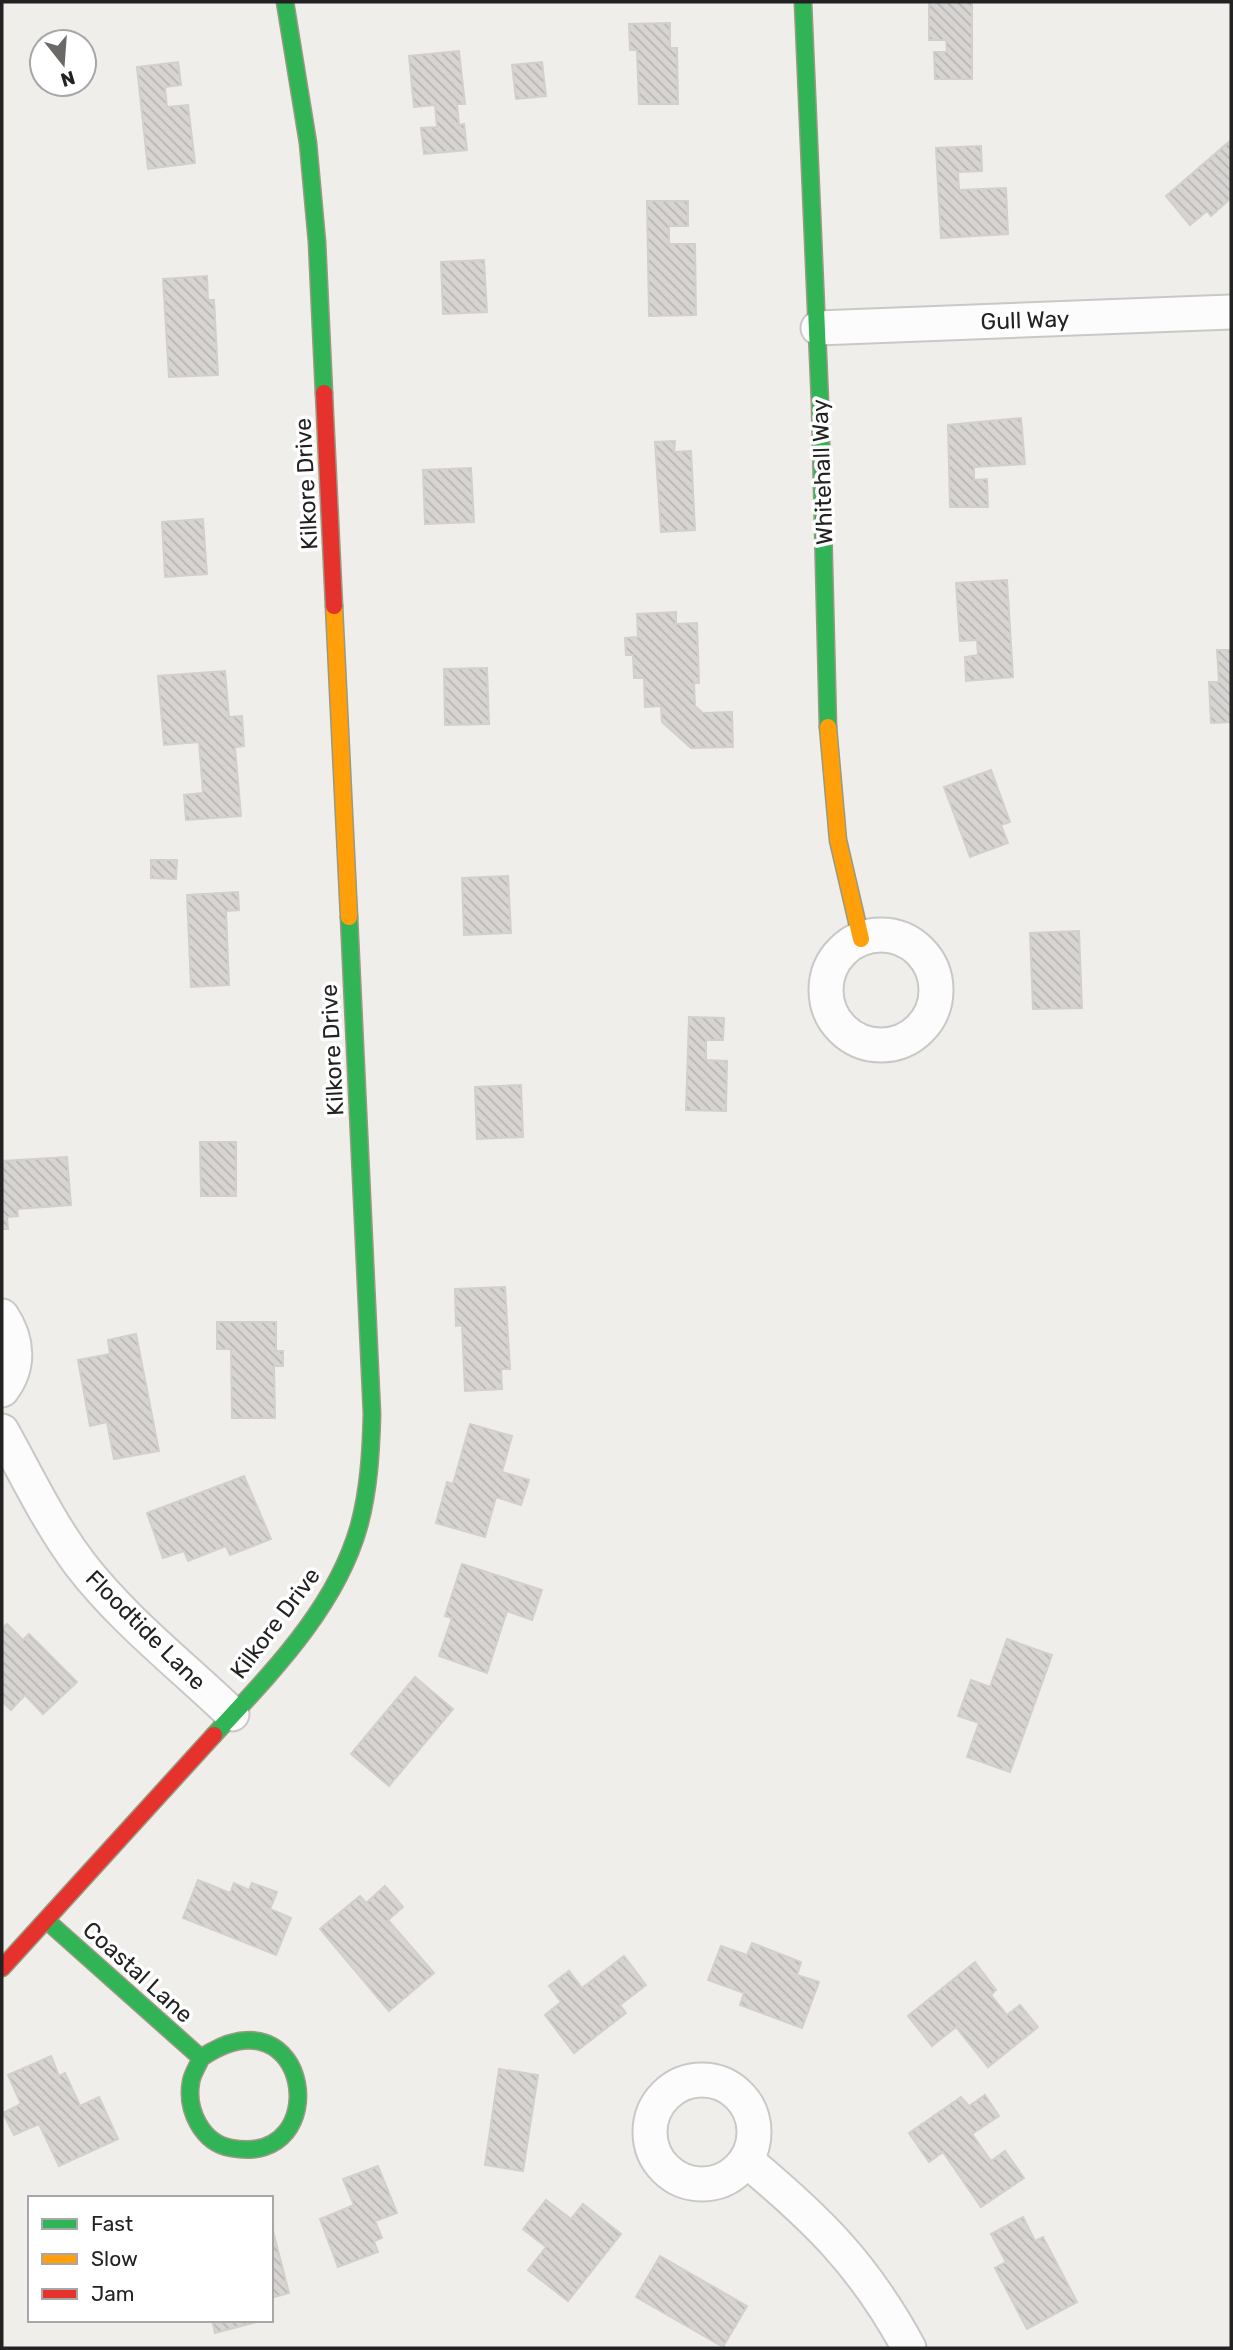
<svg xmlns="http://www.w3.org/2000/svg" width="1233" height="2350" font-family="Rubik,sans-serif">
  <defs>
    <pattern id="building-back-hatch" width="6" height="6" patternUnits="userSpaceOnUse" patternTransform="scale(1.75)"><rect width="6" height="6" fill="#d7d4d2"/><path d="M-1 5l2 2M0 0l6 6M5-1l2 2" fill="none" stroke="#b8b6b4"/></pattern>
  </defs>
  <rect width="100%" height="100%" fill="#f0eeeb"/>
  <g fill="url(#building-back-hatch)" stroke="#d3d0cc" stroke-width="2">
    <polygon points="929,2 972,2 972,79 935,79 934,52 947,52 946,40 929,40"/>
    <polygon points="670,23 670,48 677,48 678,104 639,104 637,50 630,50 629,24"/>
    <polygon points="459,51 465,104 457,104 459,125 464,124 467,150 424,154 421,128 437,127 435,105 414,107 409,56"/>
    <polygon points="178,62 181,85 165,87 167,107 188,105 195,163 148,169 137,67"/>
    <polygon points="542,62 546,96 516,99 512,65"/>
    <polygon points="1231,140 1231,198 1211,216 1207,211 1190,225 1166,196"/>
    <polygon points="981,146 982,171 958,172 959,190 1006,188 1008,234 941,238 936,148"/>
    <polygon points="647,201 688,201 688,226 669,226 669,244 695,244 696,315 649,316"/>
    <polygon points="484,260 487,312 443,314 441,262"/>
    <polygon points="207,276 208,300 214,300 218,375 169,377 163,279"/>
    <polygon points="1021,418 1025,464 974,467 974,480 987,479 988,507 950,507 948,425"/>
    <polygon points="675,441 674,452 691,451 695,530 661,532 655,442"/>
    <polygon points="471,468 474,522 425,524 423,470"/>
    <polygon points="203,519 207,574 165,577 162,522"/>
    <polygon points="1007,580 1013,677 966,681 965,657 978,655 977,640 960,641 956,583"/>
    <polygon points="676,612 676,624 697,623 699,683 694,683 695,706 703,713 732,712 733,747 691,748 662,722 661,706 645,707 644,678 634,678 633,655 626,655 625,638 638,637 637,614"/>
    <polygon points="1217,650 1231,650 1231,722 1211,723 1209,682 1219,682"/>
    <polygon points="487,668 489,724 445,725 444,669"/>
    <polygon points="225,671 229,717 242,716 244,746 235,747 241,816 186,820 184,795 203,793 199,742 164,745 158,676"/>
    <polygon points="991,770 1010,822 1001,825 1008,843 970,857 944,787"/>
    <polygon points="151,860 177,860 176,879 151,878"/>
    <polygon points="508,876 511,933 464,935 462,878"/>
    <polygon points="238,892 239,910 226,911 229,985 191,987 187,895"/>
    <polygon points="1079,931 1082,1008 1033,1009 1030,933"/>
    <polygon points="689,1017 724,1018 723,1040 706,1040 706,1060 727,1061 726,1111 686,1110"/>
    <polygon points="521,1085 523,1137 477,1139 475,1087"/>
    <polygon points="200,1142 236,1142 236,1196 201,1196"/>
    <polygon points="67,1157 71,1205 17,1209 18,1216 7,1217 8,1229 2,1229 2,1161"/>
    <polygon points="505,1287 510,1369 501,1369 502,1389 465,1391 462,1325 456,1326 455,1289"/>
    <polygon points="217,1322 276,1322 276,1351 283,1351 283,1366 274,1366 275,1418 232,1418 231,1349 217,1349"/>
    <polygon points="136,1334 159,1451 114,1459 107,1422 90,1426 78,1360 110,1354 108,1340"/>
    <polygon points="470,1424 512,1436 502,1472 529,1480 521,1505 496,1497 485,1537 436,1523 447,1482 453,1484"/>
    <polygon points="244,1476 271,1539 230,1555 226,1546 188,1561 184,1551 163,1558 147,1513"/>
    <polygon points="462,1564 542,1590 532,1620 507,1611 487,1673 439,1656 452,1618 445,1616"/>
    <polygon points="7,1624 23,1640 29,1634 77,1682 43,1714 25,1695 11,1710 2,1701 2,1683 5,1679 2,1675 2,1629"/>
    <polygon points="1007,1639 1052,1655 1010,1772 967,1757 979,1723 958,1716 971,1680 990,1687"/>
    <polygon points="415,1677 453,1709 389,1786 351,1754"/>
    <polygon points="198,1880 230,1893 234,1883 249,1890 252,1883 277,1892 270,1909 291,1918 276,1955 183,1918"/>
    <polygon points="385,1886 403,1907 388,1920 434,1973 389,2011 320,1929 360,1896 366,1903"/>
    <polygon points="752,1943 801,1962 797,1975 819,1982 802,2028 740,2005 744,1993 708,1980 721,1946 747,1955"/>
    <polygon points="624,1956 646,1985 620,2005 626,2013 574,2053 545,2015 561,2002 549,1986 569,1971 582,1988"/>
    <polygon points="975,1962 996,1990 991,1995 1007,2015 1020,2005 1038,2027 988,2067 956,2027 932,2046 908,2016"/>
    <polygon points="51,2056 59,2076 65,2073 80,2106 99,2097 118,2139 59,2166 39,2124 14,2135 3,2113 21,2104 8,2075"/>
    <polygon points="499,2069 538,2075 523,2171 485,2165"/>
    <polygon points="985,2095 999,2116 972,2134 991,2161 1005,2151 1024,2178 981,2207 943,2152 929,2162 909,2133 961,2097 969,2106"/>
    <polygon points="378,2166 397,2213 375,2221 382,2238 374,2241 378,2252 338,2267 320,2219 354,2205 343,2179"/>
    <polygon points="546,2200 571,2219 583,2204 621,2234 568,2301 528,2270 546,2247 523,2229"/>
    <polygon points="1023,2217 1035,2241 1043,2237 1077,2302 1027,2329 995,2268 1006,2262 991,2234"/>
    <polygon points="273,2231 289,2293 271,2298 271,2232"/>
    <polygon points="660,2256 747,2306 723,2347 636,2297"/>
    <polygon points="212,2320 264,2320 215,2333"/>
  </g>
  <g fill="none" stroke-linecap="round" stroke-linejoin="round">
    <g stroke="#c9c8c7" stroke-width="37">
      <g id="street">
        <polyline points="818,328 1231,312"/>
        <circle cx="881" cy="990" r="55"/>
        <path d="M2 1316C18 1340 20 1367 2 1390"/>
        <path d="M2 1431C27 1476 49 1523 80 1564 123 1620 182 1666 232 1714"/>
        <circle cx="702" cy="2132" r="52"/>
        <path d="M746 2160C818 2220 864 2265 909 2348"/>
      </g>
    </g>
    <g stroke="#999a82" stroke-width="19">
      <g id="fast">
        <polyline points="285,2 308,143 317,242 324,393"/>
        <polyline points="803,2 820,402 828,727"/>
        <path d="M214 1735C271 1673 336 1608 359 1526 369 1489 371 1451 372 1414L349 917"/>
        <path d="M46 1920 201 2058C311 1984 336 2168 231 2148 202 2143 186 2110 191 2082 192 2074 198 2066 201 2058"/>
      </g>
    </g>
    <g stroke="#999a82" stroke-width="19">
      <g id="slow">
        <polyline points="334,606 349,917"/>
        <polyline points="828,727 838,840 861,939"/>
      </g>
    </g>
    <g stroke="#999a82" stroke-width="19">
      <g id="jam">
        <polyline points="324,393 334,606"/>
        <polyline points="2,1968 214,1735"/>
      </g>
    </g>
    <use href="#street" stroke="#fdfcfc" stroke-width="33"/>
    <use href="#fast" stroke="#30b455" stroke-width="16"/>
    <use href="#slow" stroke="#ff9f0a" stroke-width="16"/>
    <use href="#jam" stroke="#e5322d" stroke-width="16"/>
  </g>
  <g text-anchor="middle" stroke-width="7" stroke-linejoin="round" paint-order="stroke">
    <g font-size="23" fill="#222" stroke="#fff">
      <text transform="translate(1025 320) rotate(-2)" y="8">Gull Way</text>
      <text transform="translate(822 472) rotate(-92)" y="8">Whitehall Way</text>
      <text transform="translate(306 484) rotate(-93)" y="8">Kilkore Drive</text>
      <text transform="translate(332 1050) rotate(-93)" y="8">Kilkore Drive</text>
      <text transform="translate(275 1623) rotate(-53)" y="8">Kilkore Drive</text>
      <text transform="translate(146 1630) rotate(45)" y="8">Floodtide Lane</text>
      <text transform="translate(138 1972) rotate(42)" y="8">Coastal Lane</text>
    </g>
  </g>
  <rect width="1233" height="2350" fill="none" stroke="#222222" stroke-width="7"/>
  <rect x="28" y="2196" width="245" height="126" fill="#ffffff" stroke="#a7a7a7" stroke-width="2"/>
  <rect x="42" y="2219" width="35" height="10" fill="#30b455" stroke="#a7a7a7" stroke-width="2"/>
  <text x="91" y="2231" font-size="21" fill="#222222">Fast</text>
  <rect x="42" y="2254" width="35" height="10" fill="#ff9f0a" stroke="#a7a7a7" stroke-width="2"/>
  <text x="91" y="2266" font-size="21" fill="#222222">Slow</text>
  <rect x="42" y="2289" width="35" height="10" fill="#e5322d" stroke="#a7a7a7" stroke-width="2"/>
  <text x="91" y="2301" font-size="21" fill="#222222">Jam</text>
  <g transform="translate(63 63) rotate(163)"><circle r="33" fill="#ffffff" stroke="#a7a7a7" stroke-width="2"/>
  <path d="M0-5L12 26L0 18L-12 26Z" fill="#6a6968"/>
  <text y="-10" font-size="19" font-weight="bold" text-anchor="middle" fill="#222222">N</text>
  </g>
</svg>
